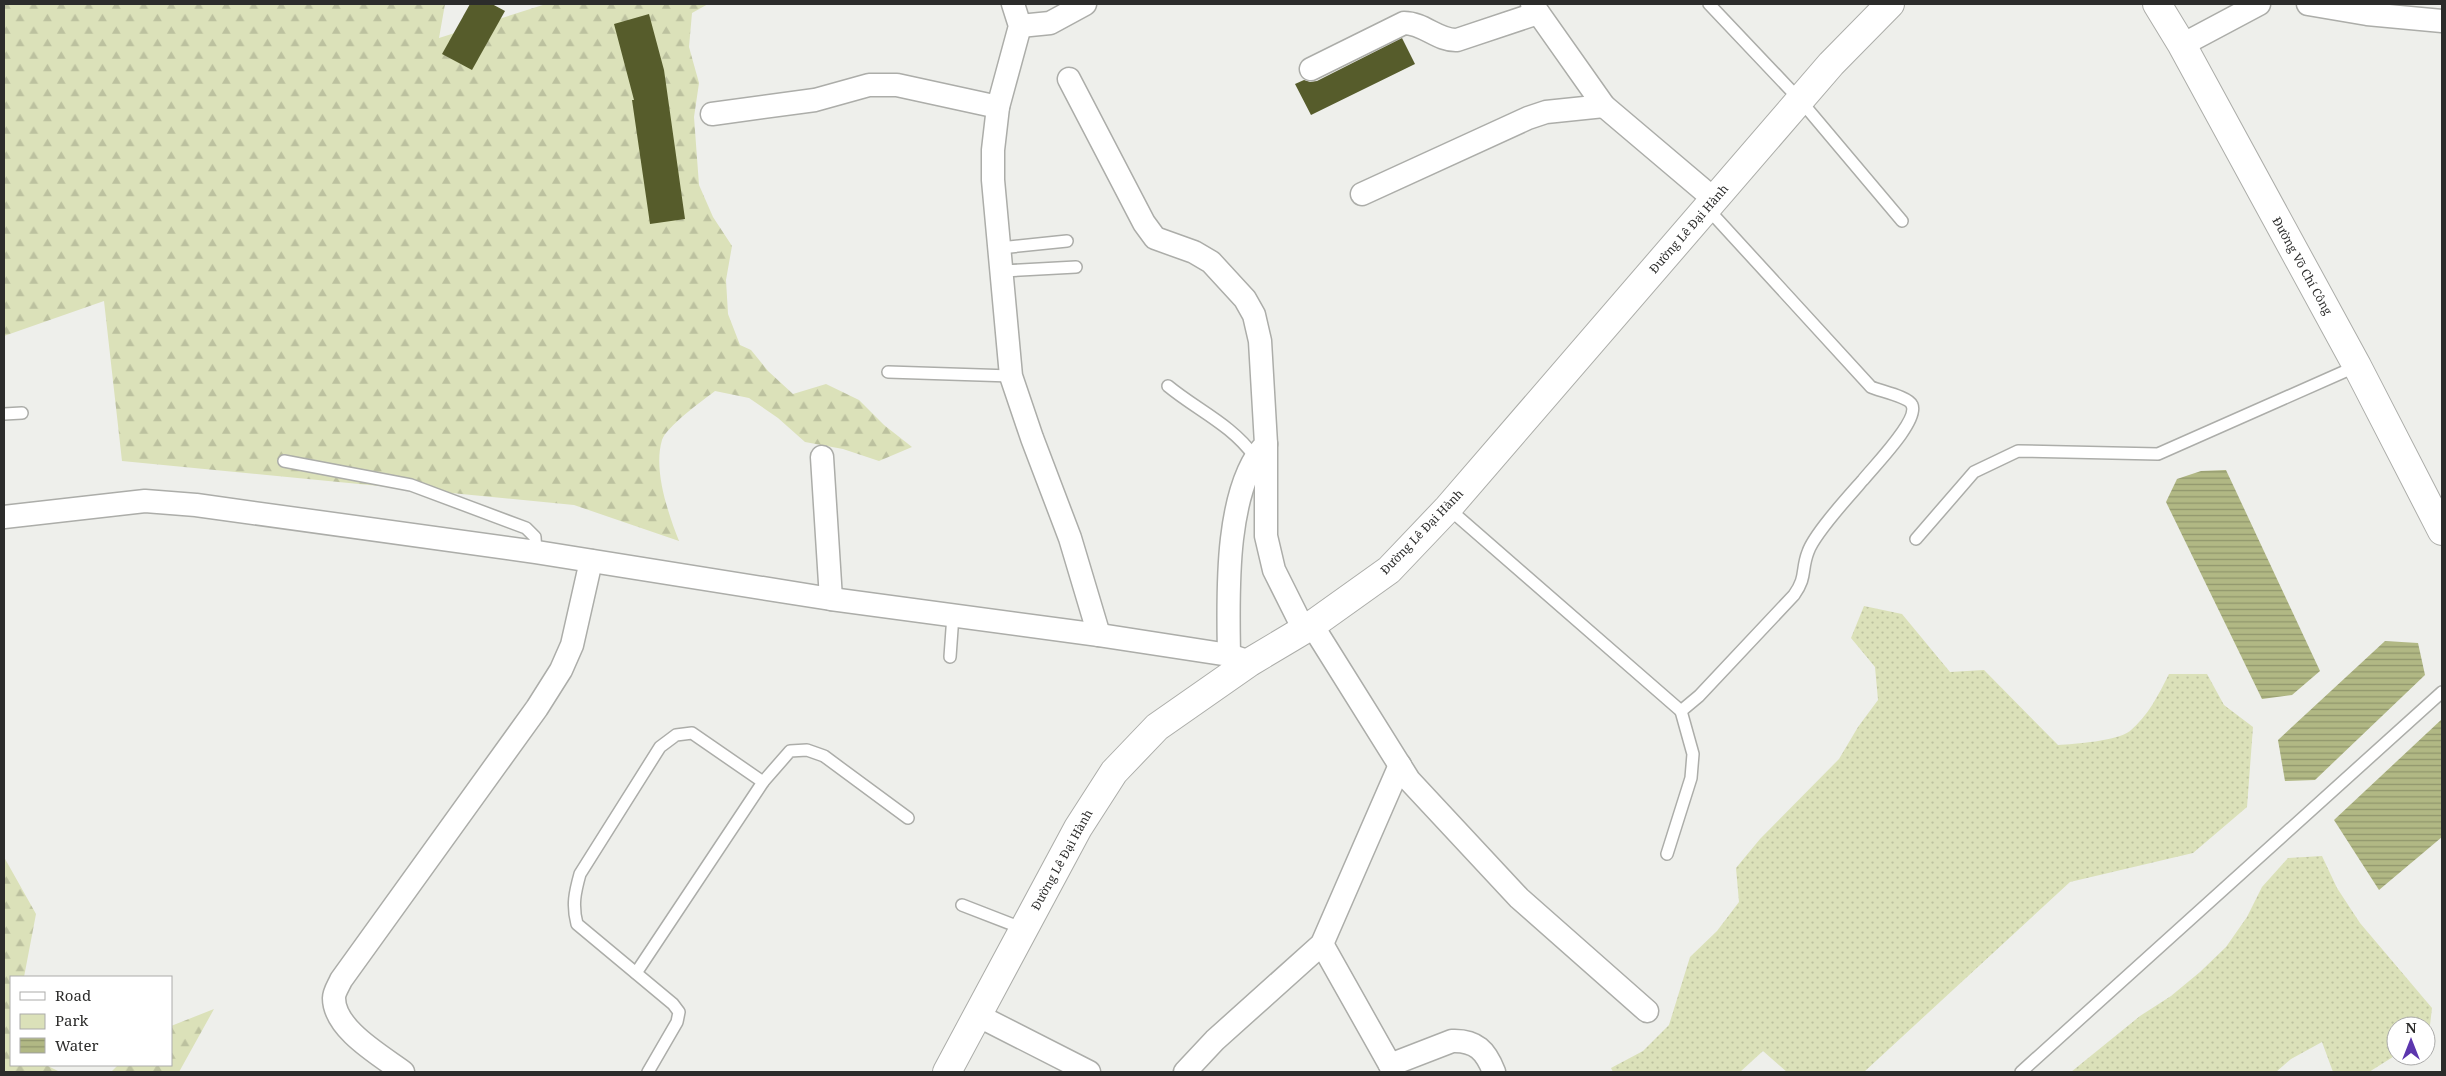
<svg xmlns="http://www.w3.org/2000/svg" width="2446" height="1076" font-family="'Noto Serif',serif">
  <defs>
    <pattern id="green-dots" width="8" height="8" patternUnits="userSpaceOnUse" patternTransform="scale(1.25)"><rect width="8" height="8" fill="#dbe1b9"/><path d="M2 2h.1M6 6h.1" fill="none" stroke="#bcc19f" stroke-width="1.8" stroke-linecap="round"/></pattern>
    <pattern id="forest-firs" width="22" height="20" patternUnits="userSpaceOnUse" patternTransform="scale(1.25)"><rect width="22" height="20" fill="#dbe1b9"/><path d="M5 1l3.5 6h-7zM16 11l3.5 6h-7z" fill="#bcc19f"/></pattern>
    <pattern id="water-rules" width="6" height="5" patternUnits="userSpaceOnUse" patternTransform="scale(1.25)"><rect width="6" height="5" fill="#b1b884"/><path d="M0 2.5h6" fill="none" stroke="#90966c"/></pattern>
  </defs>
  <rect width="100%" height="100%" fill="#eeefeb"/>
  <g fill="url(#green-dots)">
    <path d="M1864 606 1902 614 1950 672 1984 670 2058 745C2075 744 2117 741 2130 731 2148 716 2159 694 2169 674H2207L2224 705 2253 727 2247 807 2193 853 2070 882 1864 1072H1787L1763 1051 1740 1072H1613L1611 1068 1643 1051 1669 1025 1690 957 1717 931 1739 902 1736 868 1760 839 1839 759 1858 727 1878 700 1875 667 1851 638Z"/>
    <polygon points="2322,856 2337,888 2360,923 2432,1008 2428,1042 2426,1043 2426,1026 2396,1026 2396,1055 2369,1072 2333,1072 2322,1042 2291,1059 2276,1072 2071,1072 2140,1016 2171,996 2200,972 2226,947 2247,917 2262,887 2288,858"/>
  </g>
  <g fill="url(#forest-firs)">
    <path d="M4 4H445L439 38 546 4H708L692 13 689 47 699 83 694 117 699 185 713 217 732 246 726 280 728 314 740 345 751 350 768 371 793 394 826 384 859 400 884 425 912 447 879 461 843 449 805 442 778 418 749 398 715 391C703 400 666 427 662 440 653 470 668 513 679 541L574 505 122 461 104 301 4 336Z"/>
    <polygon points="4,857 36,914 24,977 11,977 11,1065 46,1065 60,1072 4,1072"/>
    <polygon points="214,1009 179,1072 111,1072 118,1065 171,1065 171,1026"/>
  </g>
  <g fill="url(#water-rules)">
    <polygon points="2226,470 2320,671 2292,695 2262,699 2166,502 2177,479 2201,471"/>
    <polygon points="2385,641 2418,643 2425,675 2315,780 2285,781 2278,740"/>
    <polygon points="2442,719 2442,837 2379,890 2334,820"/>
  </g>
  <g fill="#565c2b">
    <polygon points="470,4 492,4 505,11 472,70 442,54"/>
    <polygon points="649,14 664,70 685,219 650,224 632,100 634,100 614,24"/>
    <polygon points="1402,38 1415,64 1311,115 1295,84 1304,80 1310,82 1317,81"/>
  </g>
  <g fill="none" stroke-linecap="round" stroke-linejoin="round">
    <g stroke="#acada9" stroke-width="14">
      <g id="lane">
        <polyline points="1709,4 1800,100 1902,221"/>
        <polyline points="1000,248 1067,241"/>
        <polyline points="1002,271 1076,267"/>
        <polyline points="888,372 1011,376"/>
        <path d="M1168 386C1197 410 1232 425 1254 456"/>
        <polyline points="4,414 22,413"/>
        <polyline points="284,461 411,485 526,528 535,537 536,552"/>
        <path d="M1448 508 1681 711 1699 696 1794 595C1807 577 1801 570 1808 552 1814 534 1849 496 1863 480 1874 466 1919 421 1912 405 1909 397 1880 391 1871 387L1707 208"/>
        <polyline points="1916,539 1974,472 2018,451 2158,454 2357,366"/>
        <polyline points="950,657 953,615"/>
        <polyline points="1667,854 1691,778 1693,754 1681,711"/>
        <polyline points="962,905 1024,929"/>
        <polyline points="636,973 763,782"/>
        <path d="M648 1072 677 1022 679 1012 673 1004 577 924C572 905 575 892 580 874L660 747 676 735 692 733 763 782 790 751 807 750 824 756 908 818"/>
        <polyline points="2021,1072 2442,692"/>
      </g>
    </g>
    <g stroke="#acada9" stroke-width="25">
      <g id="street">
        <polyline points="1013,4 1020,26 998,107 993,150 993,180 1011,376 1032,438 1070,538 1099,635"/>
        <polyline points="1532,4 1604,106 1715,200"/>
        <polyline points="2308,4 2367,14 2442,21"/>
        <polyline points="1020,26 1050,23 1085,4"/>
        <polyline points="2182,45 2259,4"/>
        <path d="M1311 69 1404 23C1424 23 1438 41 1457 40L1538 13"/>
        <path d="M1069 79 1144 223 1155 238 1194 252 1211 262 1245 299 1254 315 1260 341 1266 444C1224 489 1228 596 1229 655"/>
        <polyline points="712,114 815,100 869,85 897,85 998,107"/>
        <polyline points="1362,194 1528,118 1546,112 1604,106"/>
        <polyline points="1266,444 1266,536 1274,570 1304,630"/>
        <polyline points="822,457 831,599"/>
        <polyline points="4,517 145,501 196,505 536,552 831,599 1099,635 1229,655 1250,662"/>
        <polyline points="1312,625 1409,780 1519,898 1647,1011"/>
        <polyline points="1322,944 1394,1072"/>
        <polyline points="977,1015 1089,1072"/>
        <path d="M1390 1065 1452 1041C1476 1040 1486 1051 1494 1072"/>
        <path d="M403 1072C380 1055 334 1029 334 998 334 992 339 985 341 980L537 708 561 670 572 645 591 561"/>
        <polyline points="1185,1072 1215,1040 1322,944 1400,765"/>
      </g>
    </g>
    <g stroke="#acada9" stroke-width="30">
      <polyline id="secondary" points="2157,4 2182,45 2357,366 2442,531"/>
    </g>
    <g stroke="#acada9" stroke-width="30">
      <polyline id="primary" points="947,1072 1078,828 1114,772 1157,727 1250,662 1312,625 1389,570 1448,508 1831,64 1890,4"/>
    </g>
    <use href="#lane" stroke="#fff" stroke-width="11"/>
    <use href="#street" stroke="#fff" stroke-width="22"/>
    <use href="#secondary" stroke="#fff" stroke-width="28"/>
    <use href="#primary" stroke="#fff" stroke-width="28"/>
  </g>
  <g text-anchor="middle" stroke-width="5" stroke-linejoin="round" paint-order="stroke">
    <g font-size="12" fill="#2c2c2b" stroke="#fff">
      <text transform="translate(1689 229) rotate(-49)" y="4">Đường Lê Đại Hành</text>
      <text transform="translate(2302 266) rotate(61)" y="4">Đường Võ Chí Công</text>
      <text transform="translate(1422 532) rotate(-46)" y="4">Đường Lê Đại Hành</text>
      <text transform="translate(1062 860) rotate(-61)" y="4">Đường Lê Đại Hành</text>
    </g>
  </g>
  <rect width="2446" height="1076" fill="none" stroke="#2c2c2b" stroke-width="10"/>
  <rect x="10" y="976" width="162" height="90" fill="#ffffff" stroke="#ababaa"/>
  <rect x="20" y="992" width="25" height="8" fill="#ffffff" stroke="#ababaa"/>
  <text x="55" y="1001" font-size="15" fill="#2c2c2b">Road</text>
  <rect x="20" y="1014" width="25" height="15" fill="#dbe1b9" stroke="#ababaa"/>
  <text x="55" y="1026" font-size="15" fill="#2c2c2b">Park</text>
  <rect x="20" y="1038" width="25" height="15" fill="url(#water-rules)" stroke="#ababaa"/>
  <text x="55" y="1051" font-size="15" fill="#2c2c2b">Water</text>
  <g transform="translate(2411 1041)"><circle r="24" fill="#ffffff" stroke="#ababaa"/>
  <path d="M0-4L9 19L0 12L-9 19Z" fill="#5c36ae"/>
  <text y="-8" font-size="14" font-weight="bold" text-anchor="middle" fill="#2c2c2b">N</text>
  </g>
</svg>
